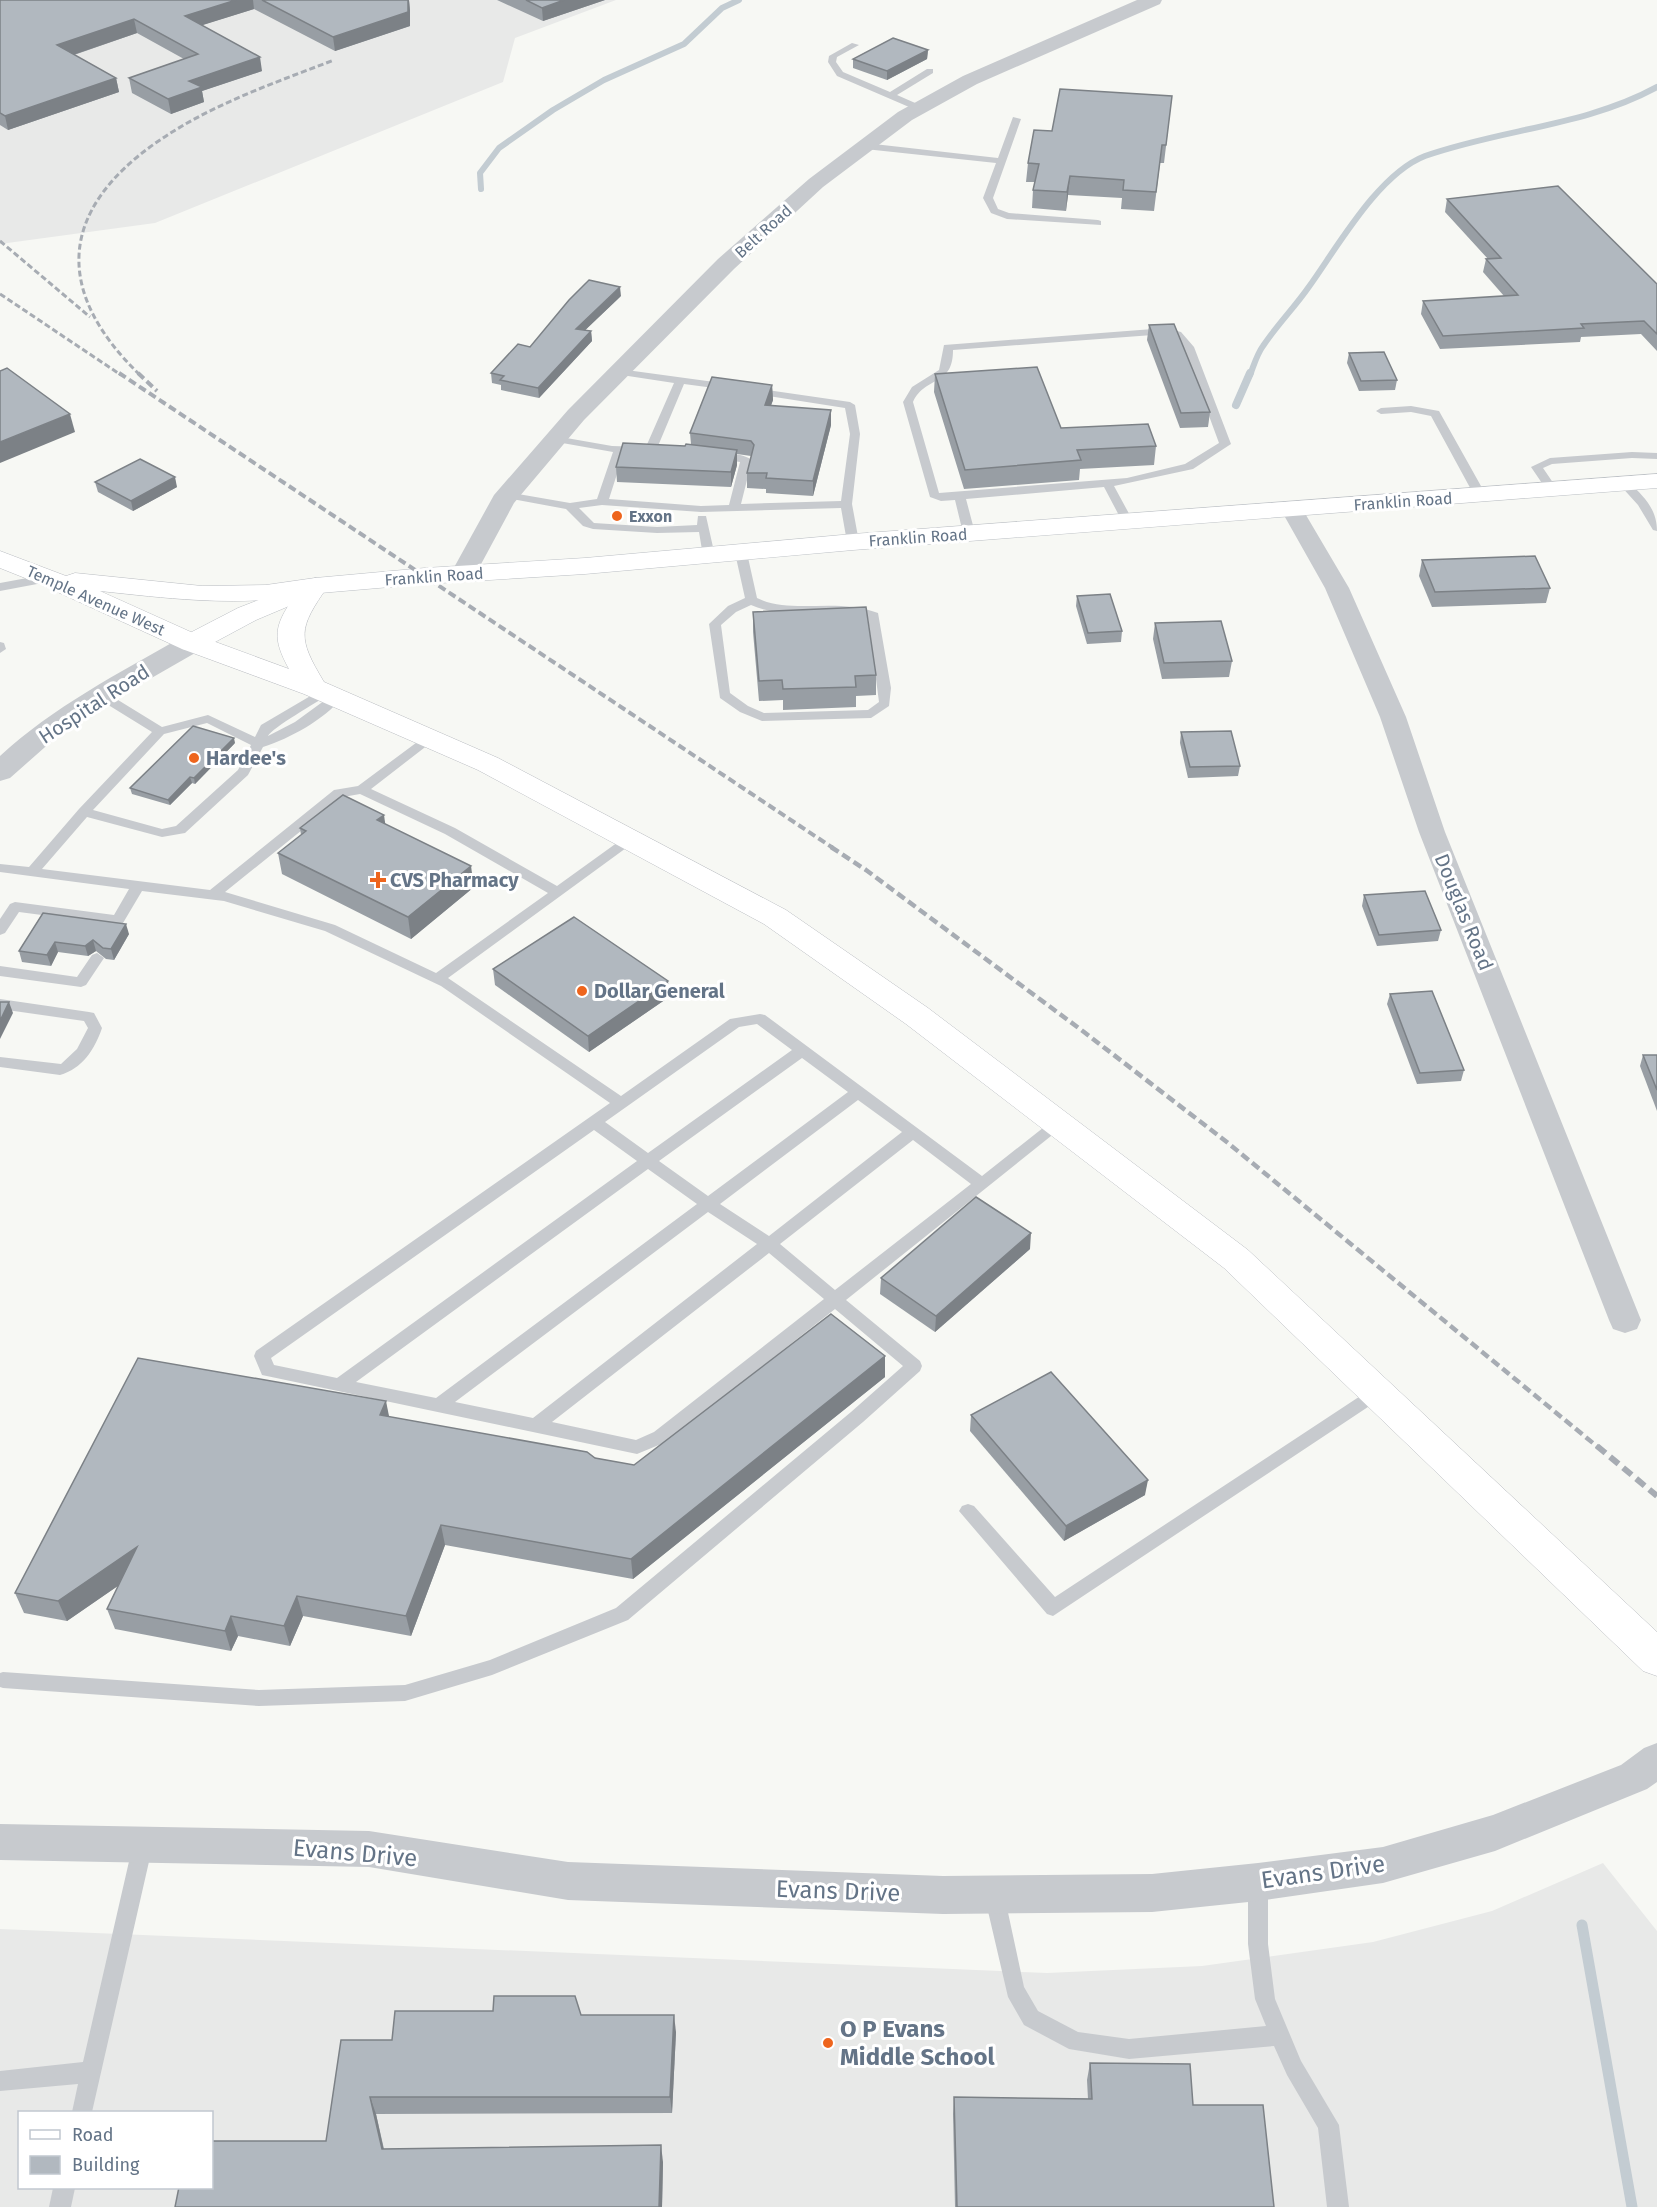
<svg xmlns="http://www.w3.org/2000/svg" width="1657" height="2207" font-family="'Fira Sans',sans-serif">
  <rect width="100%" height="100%" fill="#f7f8f4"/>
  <g fill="#e8e9e8" fill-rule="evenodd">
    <polygon points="0,0 616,0 515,38 503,82 155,223 0,244"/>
    <path d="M1603 1863 1657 1931V2207H0V1929L1047 1973 1202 1966 1373 1942 1492 1911ZM20 2112H212V2188H20Z"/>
  </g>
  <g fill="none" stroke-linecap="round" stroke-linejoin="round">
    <g stroke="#c3ccd2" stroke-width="6">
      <polyline points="481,189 480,173 499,148 553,110 604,80 684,44 722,8 739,0"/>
      <path d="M1250 375C1254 365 1257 354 1263 346 1277 325 1294 308 1308 288 1337 248 1378 174 1425 156 1501 129 1586 126 1657 87"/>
    </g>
    <polyline stroke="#c3ccd2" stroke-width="8" points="1236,405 1250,373"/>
    <polyline stroke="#c3ccd2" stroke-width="11" points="1582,1925 1632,2207"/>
    <g stroke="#bbbfc4" stroke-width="1">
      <polygon id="secondary" points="1657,474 1657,488 853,550 585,574 425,584 320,593 256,620 202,649 192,651 182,649 179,643 182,637 238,608 315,578 425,568 585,558 853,534"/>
    </g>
    <g stroke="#babdc2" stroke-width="1">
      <path id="primary" d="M0 551 66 576 75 573 202 586 266 585 315 578 324 580 328 586C298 629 297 637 324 682L498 758 786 910 928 1008 1248 1250 1657 1632V1676L1643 1671 1224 1268 906 1024 764 924 478 770 304 694 182 649 40 584 0 568ZM100 591C165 598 229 606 294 597 274 626 272 638 289 669L202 637Z"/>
    </g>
    <g fill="#c7cace" fill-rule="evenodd">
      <polygon points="852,43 859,45 837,57 836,62 843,72 890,92 927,69 933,69 933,73 897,95 922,106 922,110 916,110 837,76 828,62 829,56"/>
      <polygon points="1013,117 1021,119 993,198 998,209 1009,213 1098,220 1101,221 1101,225 1007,219 991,213 983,198 996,163 865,149 860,146 865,143 998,158"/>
      <path d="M1166 328 1181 332 1194 347 1231 444 1193 469 1114 486 1133 521 1131 523H1123L1104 487 966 499 975 533 969 536 963 533 955 500 941 501 930 497 903 402 912 387 939 370 944 345ZM1166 334 1173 336 1184 348 1219 443 1185 464 1127 478 939 493 913 402C926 375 953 387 953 350Z"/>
      <path d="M619 369 729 384 734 387 729 390 684 384 658 446 671 448 673 450C667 455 651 454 645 449L674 383 615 374V370Z"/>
      <path d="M753 388 850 402 855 405 860 434 852 504 859 542 857 544H849L847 542 841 508 701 512 602 505 579 508 594 523 657 527 697 525 698 516H706L715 556 709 560 703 556 699 532 657 533 593 529 583 526 566 509 507 498 501 495 507 492 570 503 597 499 613 452 551 441V437L555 436 612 446 643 447V451L624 452 609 499 701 506 729 505 740 462 714 458 712 456C720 450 744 454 752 460L741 504 841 501 850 434 845 408 749 393 748 391Z"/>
      <polygon points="1411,406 1439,411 1486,495 1484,497 1480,498 1474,495 1431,416 1411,412 1381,414 1376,411 1381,408"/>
      <polygon points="1632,452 1657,453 1657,459 1632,458 1552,464 1543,468 1558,490 1552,493 1548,492 1531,467 1550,458"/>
      <path d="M1625 481 1629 482C1644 497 1657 509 1657 531L1653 530 1638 505 1619 484Z"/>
      <path d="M741 549 747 553 757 598C792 615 836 597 878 613L891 688 889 706 871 718 762 721 740 712 720 698 709 624 728 606 745 598 735 553ZM751 605C788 622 830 603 868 618L879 702 868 710 764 713 748 706 730 693 721 625 736 612Z"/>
      <polygon points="49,574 53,575 53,581 0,591 0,583"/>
      <polygon points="0,642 4,643 6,649 0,653"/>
      <path d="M324 688 330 692 328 695C317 702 272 728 268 736L295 722 332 695H340L342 698C323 720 291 738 263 747L248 775 185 833 162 837 87 817 42 869 210 890 334 790 358 786 428 734 434 738 433 741 371 789 455 828 557 886 625 837H635L637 840 448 978 621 1096 730 1019 760 1014 765 1015 982 1176 1053 1120H1063L1066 1124 846 1300 920 1361 922 1366 920 1371 863 1422 628 1620 492 1675 405 1701 259 1706 3 1688 0 1687V1673L3 1672 259 1690 405 1685 490 1660 616 1608 851 1412 903 1366 835 1309 666 1442 637 1454 262 1375 254 1356 256 1351 610 1103 441 986 325 931 224 901 142 891 123 923 118 925 19 912 5 933 0 935V919L10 904 15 902 114 915 129 889 0 872V864L29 867 79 809 152 732 97 698 95 695 97 692H105L162 727 208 715 255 737 261 725ZM207 723 251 745 238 770 176 826 162 829 93 810 164 734ZM360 794 445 834 548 893 436 973 335 925 225 892 343 797ZM757 1024 792 1050 648 1153 605 1122 739 1027ZM802 1058 848 1092 708 1196 659 1161ZM858 1100 902 1132 769 1236 720 1204ZM594 1130 637 1161 337 1378 274 1365 271 1358ZM913 1140 971 1184 835 1290 780 1244ZM648 1169 697 1204 436 1398 356 1382ZM708 1212 757 1244 533 1418 455 1402ZM769 1253 824 1299 654 1432 636 1440 552 1422Z"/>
      <polygon points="97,953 104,958 86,985 81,987 0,976 0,966 77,977 92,955"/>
      <path d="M0 999 89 1012 94 1013 102 1028C95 1049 82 1069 60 1075L0 1067V1057L61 1064 77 1049 88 1028 84 1021 0 1009Z"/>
      <polygon points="1377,1385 1383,1387 1385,1392 1383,1397 1053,1616 1047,1614 959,1511 962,1506 968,1504 974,1506 1055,1597"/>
      <polygon points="143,1835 150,1838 153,1844 92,2112 72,2112 78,2084 0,2091 0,2071 83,2062 133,1844 136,1838"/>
      <polygon points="1258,1873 1265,1875 1268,1882 1268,1944 1275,1999 1301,2061 1339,2125 1349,2207 1327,2207 1318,2128 1287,2075 1274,2046 1129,2059 1069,2049 1024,2025 1008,1997 984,1894 987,1887 994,1885 1001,1887 1004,1894 1024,1987 1038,2011 1078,2032 1129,2039 1266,2026 1255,1999 1248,1944 1248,1882 1251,1875"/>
      <polygon points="53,2188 75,2188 71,2207 49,2207"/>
    </g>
    <g fill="#c7cace" fill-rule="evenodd">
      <polygon points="1292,503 1300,505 1303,510 1349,588 1406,717 1445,832 1641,1320 1637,1329 1625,1333 1613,1329 1609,1320 1419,832 1380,717 1325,588 1281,510 1284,505"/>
      <polygon points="1657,1743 1657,1782 1647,1789 1495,1851 1383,1883 1258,1901 1152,1912 943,1914 568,1900 369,1867 0,1860 0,1824 369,1831 568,1862 943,1876 1152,1874 1258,1863 1383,1847 1493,1815 1621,1765 1644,1748"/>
    </g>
    <g fill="#c7cace" fill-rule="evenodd">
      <polygon points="1137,0 1162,0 1160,4 977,84 912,120 823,187 734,269 584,420 514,503 473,579 464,581 455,579 451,573 494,495 568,410 718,259 809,179 898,112 963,76"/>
      <path d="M192 635 202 637 205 643 202 649 101 707 53 740 10 778 0 781V756C53 707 119 673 182 637Z"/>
    </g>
    <use href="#secondary" fill="#fff" fill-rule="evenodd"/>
    <use href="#primary" fill="#fff" fill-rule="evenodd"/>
    <g stroke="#a7acb3" stroke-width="3" stroke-dasharray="6 3" stroke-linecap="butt">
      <polyline points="0,241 90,317"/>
      <polyline points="0,294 121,375"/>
      <path d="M140 375C54 292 58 211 157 142 210 105 274 83 334 60"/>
    </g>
    <g stroke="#a7acb3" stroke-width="4" stroke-dasharray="8 4" stroke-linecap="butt">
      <polyline points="119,373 833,848"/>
      <polyline points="138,373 157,391"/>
    </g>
    <polyline stroke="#a7acb3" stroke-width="4.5" stroke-dasharray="9 4.5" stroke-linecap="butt" points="831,847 866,870 1084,1032 1228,1143 1599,1448"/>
    <polyline stroke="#a7acb3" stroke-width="6" stroke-dasharray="11 6" stroke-linecap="butt" points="1597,1446 1657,1496"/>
  </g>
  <g fill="#989ea4">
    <polygon points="0,0 409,0 410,11 410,26 335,51 254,9 202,25 262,71 202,91 204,102 171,114 132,93 129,78 184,59 137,33 74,55 116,78 119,92 8,130 0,125"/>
    <polygon points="497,0 605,0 543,21"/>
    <polygon points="928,50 927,59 887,80 853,68 853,59"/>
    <polygon points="1172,96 1164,163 1160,163 1154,211 1121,209 1122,198 1068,195 1066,211 1032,208 1033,190 1035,182 1026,182 1028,163 1052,131"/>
    <polygon points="1447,199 1657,284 1657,351 1641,334 1581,337 1580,342 1440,349 1421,314 1423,301 1504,296 1483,272 1486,259 1488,259 1445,212"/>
    <polygon points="621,296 585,330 591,331 592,341 539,398 501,390 501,385 492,383 491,373"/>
    <polygon points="1149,325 1210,412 1208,427 1180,428 1147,340"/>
    <polygon points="1349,353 1397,380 1395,390 1359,391 1347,363"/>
    <polygon points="935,374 1061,428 1156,446 1154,465 1080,469 1079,480 964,489 934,392"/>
    <polygon points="772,385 773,400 771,406 831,410 831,425 813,496 766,493 766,489 747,488 747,473 751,456 737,454 737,465 731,487 617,482 616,467 691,444 690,433"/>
    <polygon points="95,482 177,487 133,511 98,492"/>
    <polygon points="1422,560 1550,588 1546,603 1432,607 1419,576"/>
    <polygon points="1077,596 1122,631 1121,642 1087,644 1076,606"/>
    <polygon points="753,612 876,675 876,695 856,696 856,707 783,710 783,700 759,701 753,632"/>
    <polygon points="1155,623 1232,661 1229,677 1162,679 1153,639"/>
    <polygon points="1181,732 1240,766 1238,776 1188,778 1180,743"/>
    <polygon points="235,743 195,784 192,783 170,805 132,794 130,788"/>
    <polygon points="385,824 474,887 411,939 282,874 278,853 301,835 300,828"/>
    <polygon points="1364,895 1441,930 1438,941 1377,946 1362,906"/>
    <polygon points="43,913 129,934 114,960 106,959 96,951 88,956 58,952 51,966 22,962 19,951"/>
    <polygon points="493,969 668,981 669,997 589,1052 495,985"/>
    <polygon points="1390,994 1464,1070 1461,1081 1417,1084 1387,1004"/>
    <polygon points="1643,1055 1657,1055 1657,1111 1640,1066"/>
    <polygon points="1030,1249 935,1332 880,1294 881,1278"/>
    <polygon points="885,1356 885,1377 633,1579 445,1545 411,1636 303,1616 290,1646 238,1636 231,1651 115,1629 107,1609 119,1585 67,1621 24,1613 15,1593 389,1417 595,1458 634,1465"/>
    <polygon points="971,1415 1145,1495 1064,1541 970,1431"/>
    <polygon points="676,2032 672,2113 376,2114 384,2149 663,2162 662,2207 175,2207 326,2141 392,2040"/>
    <polygon points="1090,2063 1193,2105 1274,2207 955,2207 953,2114 954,2097 1088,2099 1087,2080"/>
  </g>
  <g fill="#7c8186">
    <polygon points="236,0 253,0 254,9 187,30 185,16"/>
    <polygon points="409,0 410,11 410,26 335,51 333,37"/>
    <polygon points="564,0 605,0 543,21 542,8"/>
    <polygon points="134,19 137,33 61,59 57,45"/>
    <polygon points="928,50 927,59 887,80 887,71"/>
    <polygon points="260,57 262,71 202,91 204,102 171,114 168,99 189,81"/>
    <polygon points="116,78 119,92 8,130 5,116"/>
    <polygon points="1070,176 1068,195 1066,211 1067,192"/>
    <polygon points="620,287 621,296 577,338 576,329"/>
    <polygon points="591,331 592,341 539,398 538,388"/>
    <polygon points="772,385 773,400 765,420 765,405"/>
    <polygon points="831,410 831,425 813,496 813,481"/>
    <polygon points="70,414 75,432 0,463 0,442"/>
    <polygon points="737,450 737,465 731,487 731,472"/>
    <polygon points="175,477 177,487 133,511 131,501"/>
    <polygon points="234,738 235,743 195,784 194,778"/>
    <polygon points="190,777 192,783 170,805 168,800"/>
    <polygon points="384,815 387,836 377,820"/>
    <polygon points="471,866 474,887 411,939 408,917"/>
    <polygon points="126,924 129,934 114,960 111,949"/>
    <polygon points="93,940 96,951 88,956 85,946"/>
    <polygon points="55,942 58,952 51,966 47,955"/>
    <polygon points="668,981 669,997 589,1052 588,1036"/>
    <polygon points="9,1002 13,1013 0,1039 0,1021"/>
    <polygon points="1031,1233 1030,1249 935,1332 936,1316"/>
    <polygon points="885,1356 885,1377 633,1579 631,1559"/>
    <polygon points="386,1401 390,1421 380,1415"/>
    <polygon points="1148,1480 1145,1495 1064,1541 1066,1526"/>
    <polygon points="441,1525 445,1545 411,1636 406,1616"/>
    <polygon points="137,1547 144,1568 67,1621 58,1601"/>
    <polygon points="297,1596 303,1616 290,1646 284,1626"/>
    <polygon points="231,1616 238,1636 231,1651 225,1631"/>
    <polygon points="674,2015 676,2032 672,2113 670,2097"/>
    <polygon points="370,2097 376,2114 387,2165 382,2149"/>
    <polygon points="661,2145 663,2162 662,2207 659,2207"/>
  </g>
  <g fill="#b1b8bf" stroke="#7c8186" stroke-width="1.5">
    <polygon points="0,0 236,0 185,16 260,57 189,81 202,87 168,99 129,78 198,54 134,19 57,45 116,78 5,116 0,113"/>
    <polygon points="262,0 408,0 408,12 333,37"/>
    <polygon points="526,0 564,0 542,8"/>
    <polygon points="893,38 928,50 887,71 853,59"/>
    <polygon points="1060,89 1172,96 1166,145 1162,145 1156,192 1123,190 1124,180 1070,176 1067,192 1033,190 1039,164 1028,163 1034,130 1052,131"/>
    <polygon points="1558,186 1657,284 1657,334 1644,321 1581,324 1584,328 1443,336 1423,301 1518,295 1486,259 1501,258 1447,199"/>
    <polygon points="589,280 620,287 576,329 591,331 538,388 500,380 504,376 491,373 518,344 530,347 569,300"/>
    <polygon points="1174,324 1210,412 1181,413 1149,325"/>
    <polygon points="1384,352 1397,380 1361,381 1349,353"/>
    <polygon points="1037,367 1061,428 1148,424 1156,446 1077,450 1081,460 965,470 935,374"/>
    <polygon points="7,368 70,414 0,442 0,371"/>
    <polygon points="712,377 772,385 765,405 831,410 813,481 766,478 767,473 747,473 754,445 751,441 690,433"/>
    <polygon points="623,443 685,446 686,444 737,450 731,472 616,467"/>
    <polygon points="140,459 175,477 131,501 95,482"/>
    <polygon points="1535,556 1550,588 1435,592 1422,560"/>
    <polygon points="1110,594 1122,631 1088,633 1077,596"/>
    <polygon points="866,607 876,675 855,676 856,687 783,689 782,680 759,681 753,612"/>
    <polygon points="1221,621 1232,661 1164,663 1155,623"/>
    <polygon points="193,726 234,738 194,778 190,777 168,800 130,788"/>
    <polygon points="1231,731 1240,766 1190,767 1181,732"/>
    <polygon points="343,795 384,815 377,820 471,866 408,917 278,853 306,831 300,828"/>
    <polygon points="1425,891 1441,930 1379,935 1364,895"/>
    <polygon points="43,913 126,924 111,949 103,948 93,940 85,946 55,942 47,955 19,951"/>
    <polygon points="574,917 668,981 588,1036 493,969"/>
    <polygon points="1432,991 1464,1070 1420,1073 1390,994"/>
    <polygon points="0,1002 9,1002 0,1021"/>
    <polygon points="1643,1055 1657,1055 1657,1090"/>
    <polygon points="976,1197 1031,1233 936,1316 881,1278"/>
    <polygon points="831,1314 885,1356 631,1559 441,1525 406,1616 297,1596 284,1626 231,1616 225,1631 107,1609 137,1547 58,1601 15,1593 138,1358 386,1401 380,1415 587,1452 595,1458 634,1465"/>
    <polygon points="1051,1372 1148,1480 1066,1526 971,1415"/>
    <polygon points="494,1996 575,1996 581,2015 674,2015 670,2097 370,2097 382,2149 661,2145 659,2207 175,2207 179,2187 212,2187 212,2141 326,2141 341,2040 392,2040 395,2011 493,2011"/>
    <polygon points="1090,2063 1190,2064 1193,2105 1263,2105 1274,2207 957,2207 954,2097 1092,2099"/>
  </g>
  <g fill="#ee651d" stroke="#fff" stroke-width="2">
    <circle cx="617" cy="516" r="6"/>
    <circle cx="194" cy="758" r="6"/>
    <path d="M375 871h6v6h6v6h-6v6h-6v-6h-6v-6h6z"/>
    <circle cx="582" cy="991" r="6"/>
    <circle cx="828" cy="2043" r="6"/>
  </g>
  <g text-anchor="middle" stroke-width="6" stroke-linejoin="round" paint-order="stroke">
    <g font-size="16" fill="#647487" stroke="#fff">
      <text transform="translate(763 231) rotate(-42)" y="6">Belt Road</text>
      <text transform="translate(1403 501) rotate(-4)" y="6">Franklin Road</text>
      <text transform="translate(918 537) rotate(-4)" y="6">Franklin Road</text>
      <text transform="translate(434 576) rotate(-4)" y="6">Franklin Road</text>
      <text transform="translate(96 600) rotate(24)" y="6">Temple Avenue West</text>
    </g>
    <g font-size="16" font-weight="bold" fill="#647487" stroke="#fff" text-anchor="start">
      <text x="629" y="522">Exxon</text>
    </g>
    <g font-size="20" fill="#647487" stroke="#fff">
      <text transform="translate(94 704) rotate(-33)" y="7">Hospital Road</text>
      <text transform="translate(1464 912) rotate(68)" y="7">Douglas Road</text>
    </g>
    <g font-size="20" font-weight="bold" fill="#647487" stroke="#fff" text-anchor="start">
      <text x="206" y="765">Hardee's</text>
      <text x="390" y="887">CVS Pharmacy</text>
      <text x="594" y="998">Dollar General</text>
    </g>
    <g font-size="24" fill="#647487" stroke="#fff">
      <text transform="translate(355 1853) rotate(5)" y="8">Evans Drive</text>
      <text transform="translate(1323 1872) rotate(-8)" y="8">Evans Drive</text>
      <text transform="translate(838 1891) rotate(2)" y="8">Evans Drive</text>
    </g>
    <g font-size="24" font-weight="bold" fill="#647487" stroke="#fff" text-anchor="start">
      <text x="840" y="2037">O P Evans<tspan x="840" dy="28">Middle School</tspan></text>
    </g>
  </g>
  <rect x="18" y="2111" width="195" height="78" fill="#ffffff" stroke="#c1c7cf" stroke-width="1.5"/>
  <rect x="30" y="2130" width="30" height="9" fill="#ffffff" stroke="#c1c7cf" stroke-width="1.5"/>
  <text x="72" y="2141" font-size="18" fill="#647487">Road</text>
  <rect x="30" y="2156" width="30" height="18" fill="#b1b8bf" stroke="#c1c7cf" stroke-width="1.5"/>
  <text x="72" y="2171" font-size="18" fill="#647487">Building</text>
</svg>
